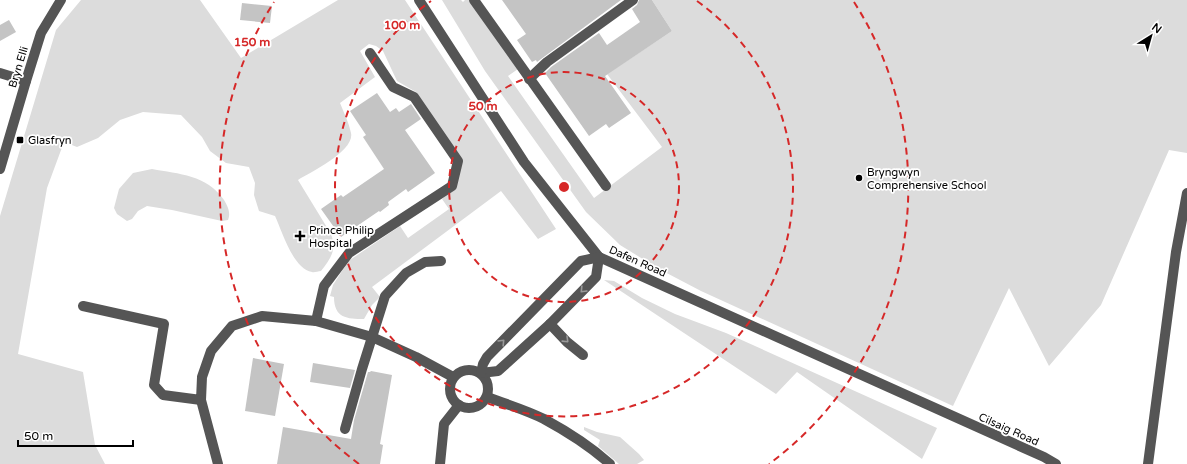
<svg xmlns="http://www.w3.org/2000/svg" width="1187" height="464" font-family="'Varela Round',sans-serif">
  <rect width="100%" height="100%" fill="#fff"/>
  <g fill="#dcdcdc">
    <path d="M81 0H200L241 58 338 0H405L556 229 538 239 501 191 372 287 380 297 372 305 364 319C347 319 334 318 334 297L330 296 333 285 342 271 350 260 400 226 408 238 449 209 442 199 455 187 460 159 416 92 397 81 383 51 376 46 369 44 360 51 375 77 340 103C344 113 349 123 351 133 355 151 311 172 298 180L331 234C337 250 331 258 321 271 318 271 314 273 312 272 293 269 282 231 275 216L259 211 254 195 255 183 249 167 226 163 210 151 202 137 181 115 143 112 120 120 98 138 77 147 64 142 47 188 18 354 83 372 95 445 105 464H0V216L56 30Z"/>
    <polygon points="442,0 461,0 463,2 465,0 471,0 518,69 508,76 594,198 662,147 607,74 672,31 652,0 1187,0 1187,153 1169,150 1101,305 1049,366 1009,288 953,406 701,291 659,269 620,245 586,212 485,71"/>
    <path d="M152 169C179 174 207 175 224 200 228 207 231 213 228 220L222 221 172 210 147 206 138 211 132 219 127 221 117 214 114 208 119 189 133 173Z"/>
    <polygon points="604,280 614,281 642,298 675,314 726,333 937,428 922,459 797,372 776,394"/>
    <polygon points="584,427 597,432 620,437 639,454 644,460 637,464 619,464 598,446 600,440 584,430"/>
  </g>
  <g fill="#c4c4c4">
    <polygon points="502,0 621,0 537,62 536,60 532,62 517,40 526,34"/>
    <polygon points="639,0 652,0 672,31 605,76 631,113 609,128 606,124 589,136 545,73 551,67 599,33 607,45 640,22 632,9 637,5"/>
    <polygon points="242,3 272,6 270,23 240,20"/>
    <polygon points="9,20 16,32 0,41 0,25"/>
    <polygon points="377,93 390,112 396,108 399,112 411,104 421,119 405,130 435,173 408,192 406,189 388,202 389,205 380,212 379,211 341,237 321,209 341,195 343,197 384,169 363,137 366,135 350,111"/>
    <polygon points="253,358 284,364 275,416 245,411"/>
    <polygon points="313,363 355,370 350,388 310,382"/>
    <polygon points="371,371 392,375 380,444 383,445 380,464 277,464 283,427 351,439 354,420 368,372 370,372"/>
  </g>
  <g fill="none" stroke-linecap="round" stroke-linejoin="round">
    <g stroke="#555" stroke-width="10">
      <polyline points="419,0 524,162 599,257 1044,457 1056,464"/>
      <polyline points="474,0 606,186"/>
      <polyline points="370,53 393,87 414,97 458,161 452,186 349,253 324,286 316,321 372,337 416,357 453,377"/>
      <polyline points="0,73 26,81"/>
      <polyline points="529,79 547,62 633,0"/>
      <polyline points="0,169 26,81 41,33 61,0"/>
      <polyline points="83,306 164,324 154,385 163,395 201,400 202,377 211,351 232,326 262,316 316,321"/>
      <polyline points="550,324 567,342 583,355"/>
      <circle cx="469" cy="389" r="19"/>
      <polyline points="481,373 498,371 550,324 596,277 599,257"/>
      <polyline points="481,373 483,364 487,357 581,261 599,257"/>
      <path d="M487 397C506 404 526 410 544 419 568 432 590 446 610 464"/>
      <polyline points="201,400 218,464"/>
      <polyline points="345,429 362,369 385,296 406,273 425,262 441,261"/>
      <polyline points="440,464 444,424 459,405"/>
      <polyline points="1148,464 1176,252 1187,193"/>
    </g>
  </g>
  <defs><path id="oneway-chevron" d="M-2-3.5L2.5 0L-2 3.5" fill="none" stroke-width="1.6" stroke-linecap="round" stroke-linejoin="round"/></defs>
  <g stroke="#999">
    <use href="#oneway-chevron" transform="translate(583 290) rotate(134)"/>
    <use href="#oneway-chevron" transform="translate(566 340) rotate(44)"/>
    <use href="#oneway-chevron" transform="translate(502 342) rotate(-46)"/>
  </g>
  <g fill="none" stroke="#d62828" stroke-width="2" stroke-dasharray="7 5">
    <circle cx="564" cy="187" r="115"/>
    <path d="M697 1A229 229 0 1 1 431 1"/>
    <path d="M359 464A344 344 0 0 1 274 2M854 2A344 344 0 0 1 769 464"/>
  </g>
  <g fill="#000" stroke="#fff" stroke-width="1.5">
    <rect x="16" y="136" width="8" height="8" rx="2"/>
    <circle cx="859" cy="178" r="4"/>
    <path d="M298 230h4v4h4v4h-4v4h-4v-4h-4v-4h4z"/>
  </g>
  <g text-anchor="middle" stroke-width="3.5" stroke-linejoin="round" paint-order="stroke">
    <g font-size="11" fill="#000" stroke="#fff">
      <text transform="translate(18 67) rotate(-73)" y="4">Bryn Elli</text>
      <text transform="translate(638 261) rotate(24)" y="4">Dafen Road</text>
      <text transform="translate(1009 429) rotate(24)" y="4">Cilsaig Road</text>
    </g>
    <g font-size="11" fill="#000" stroke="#fff" text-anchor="start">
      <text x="28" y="144">Glasfryn</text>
      <text x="867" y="176">Bryngwyn<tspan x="867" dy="13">Comprehensive School</tspan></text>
      <text x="309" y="234">Prince Philip<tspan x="309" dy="13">Hospital</tspan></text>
    </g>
  </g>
  <circle cx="564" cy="187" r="6" fill="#d62828" stroke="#fff" stroke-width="2"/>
  <g font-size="12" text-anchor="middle" font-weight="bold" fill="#d62828" stroke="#fff" stroke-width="3.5" stroke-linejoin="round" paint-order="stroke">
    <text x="402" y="29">100 m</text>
    <text x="252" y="46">150 m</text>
    <text x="483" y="110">50 m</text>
  </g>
  <g transform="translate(1151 36) rotate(37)" stroke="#ffffff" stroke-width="3" paint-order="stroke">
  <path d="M0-3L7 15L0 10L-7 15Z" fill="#000000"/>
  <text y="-6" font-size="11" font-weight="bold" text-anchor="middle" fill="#000000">N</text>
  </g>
  <path d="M18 440v6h115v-6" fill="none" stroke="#000000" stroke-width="2"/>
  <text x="24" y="440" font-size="12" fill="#000000" stroke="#ffffff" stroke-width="3" paint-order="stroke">50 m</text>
</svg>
